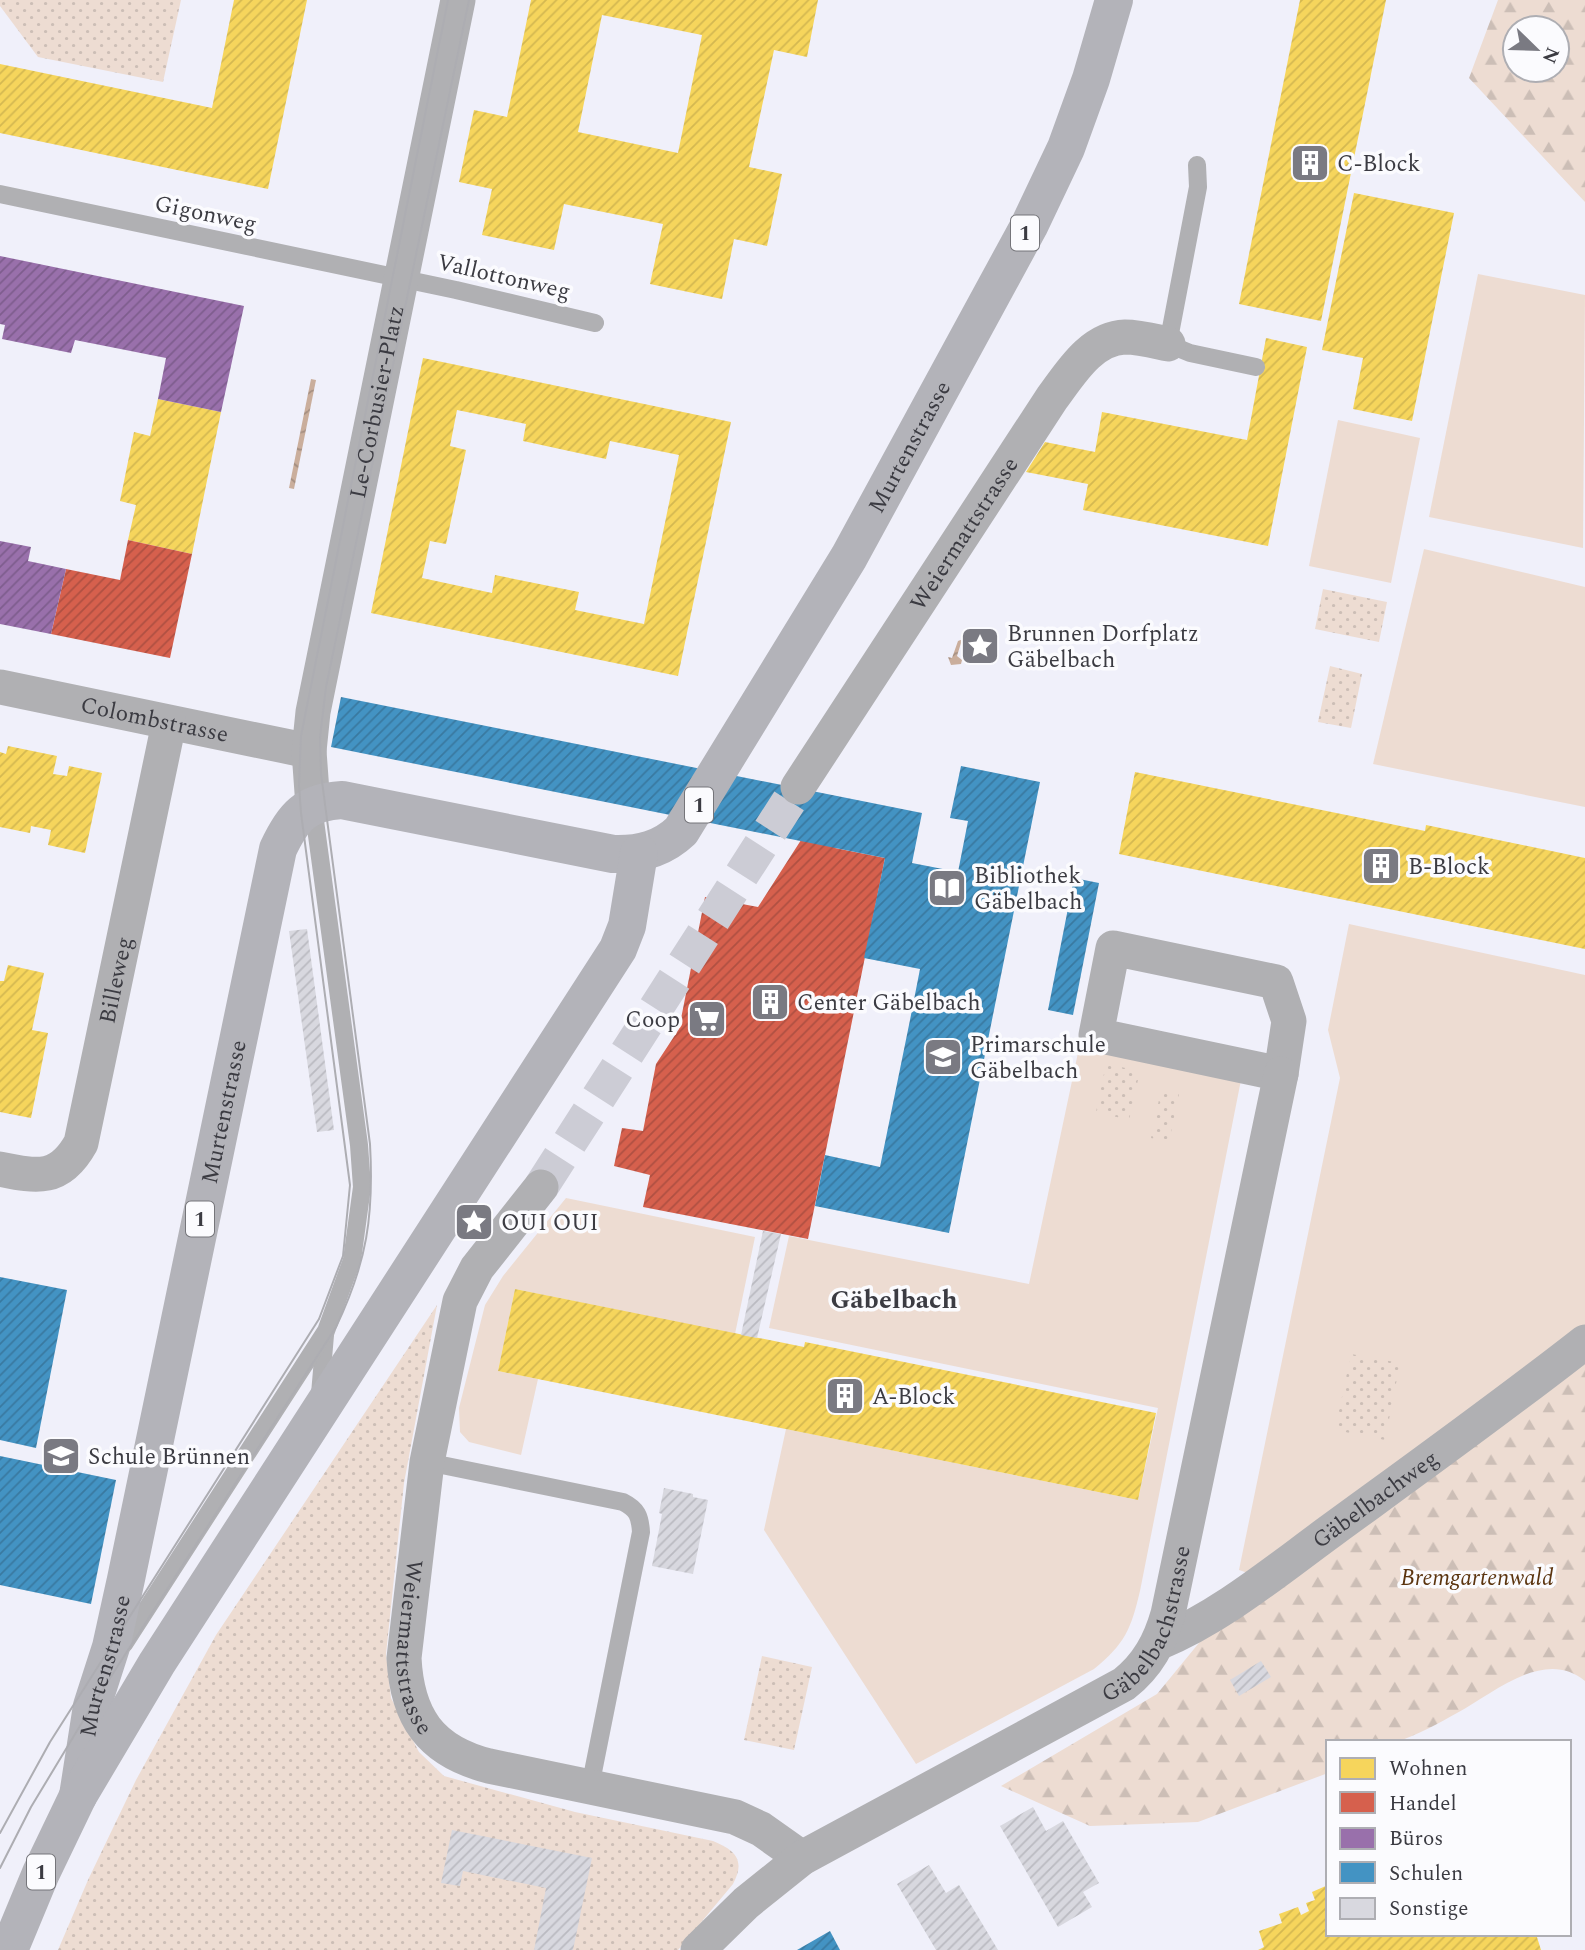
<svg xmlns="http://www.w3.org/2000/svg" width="1585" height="1950" font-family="Spectral,serif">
  <defs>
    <pattern id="forest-firs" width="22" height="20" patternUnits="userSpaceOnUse" patternTransform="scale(1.75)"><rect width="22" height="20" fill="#eddcd2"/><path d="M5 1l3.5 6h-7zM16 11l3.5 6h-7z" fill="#ccbeb6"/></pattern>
    <pattern id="park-dots" width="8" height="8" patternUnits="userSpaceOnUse" patternTransform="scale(1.75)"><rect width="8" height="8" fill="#eddcd2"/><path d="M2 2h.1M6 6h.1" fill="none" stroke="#ccbeb6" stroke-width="1.8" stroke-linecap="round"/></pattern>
    <pattern id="water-waves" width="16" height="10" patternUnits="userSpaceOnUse" patternTransform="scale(1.75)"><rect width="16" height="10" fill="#caae9c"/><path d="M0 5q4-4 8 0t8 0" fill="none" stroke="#a58f81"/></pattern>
    <pattern id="homes-hatch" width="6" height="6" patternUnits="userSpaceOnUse" patternTransform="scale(1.75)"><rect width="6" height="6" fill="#f6d55c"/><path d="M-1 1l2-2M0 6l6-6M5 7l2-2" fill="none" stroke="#d4b851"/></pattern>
    <pattern id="shops-hatch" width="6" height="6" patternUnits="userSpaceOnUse" patternTransform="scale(1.75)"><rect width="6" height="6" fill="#d6604d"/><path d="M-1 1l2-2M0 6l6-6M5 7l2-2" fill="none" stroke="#af5042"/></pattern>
    <pattern id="offices-hatch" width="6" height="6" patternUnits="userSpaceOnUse" patternTransform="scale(1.75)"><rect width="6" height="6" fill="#9970ab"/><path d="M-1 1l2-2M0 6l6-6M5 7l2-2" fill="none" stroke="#7e5d8d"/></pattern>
    <pattern id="schools-hatch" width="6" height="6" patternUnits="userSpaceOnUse" patternTransform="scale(1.75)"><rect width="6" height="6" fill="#4393c3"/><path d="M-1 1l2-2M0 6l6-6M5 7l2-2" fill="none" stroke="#3979a0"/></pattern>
    <pattern id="building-hatch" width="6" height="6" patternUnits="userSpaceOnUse" patternTransform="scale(1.75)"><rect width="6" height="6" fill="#d8d8df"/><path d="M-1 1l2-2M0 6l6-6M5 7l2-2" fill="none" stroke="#babac1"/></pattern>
  </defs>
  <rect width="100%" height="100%" fill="#f0f0fa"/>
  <g fill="#eddcd2">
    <polygon points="1478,274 1585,295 1583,548 1429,517"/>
    <polygon points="1338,420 1420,438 1391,583 1309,566"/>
    <polygon points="1424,549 1585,587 1585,807 1373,764"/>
    <polygon points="1349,924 1585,975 1585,1326 1251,1574 1239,1570 1340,1078 1328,1030"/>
    <path d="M1079 1048 1241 1080 1140 1591C1131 1629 1125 1644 1094 1669L916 1764 764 1530 786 1429 1138 1500 1158 1408 769 1328 789 1236 1029 1284Z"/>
    <polygon points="566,1198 755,1237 735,1334 515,1289 498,1371 538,1379 521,1455 469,1442 460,1432 459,1408 485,1305 503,1276"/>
  </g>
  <g fill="url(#forest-firs)" fill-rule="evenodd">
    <path d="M1498 0H1585V202L1469 78ZM1515 28H1557V70H1515Z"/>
    <path d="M1585 1361V1681C1544 1647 1493 1694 1457 1713 1441 1722 1416 1736 1398 1741 1383 1746 1346 1742 1328 1742V1773L1198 1822 1090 1826 1001 1786 1157 1694 1203 1638Z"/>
  </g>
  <g fill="url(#park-dots)">
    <polygon points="0,0 181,0 163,82 38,57 0,6"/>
    <polygon points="1323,589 1387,602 1379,642 1315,629"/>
    <polygon points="1330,666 1362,674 1351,728 1318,722"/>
    <polygon points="1106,1064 1140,1071 1129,1120 1096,1112"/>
    <polygon points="1161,1090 1179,1094 1169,1142 1151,1138"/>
    <path d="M437 1305 404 1483 386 1654 391 1698 419 1752 444 1776 575 1812 713 1841C735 1850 746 1860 733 1884L678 1950H58L88 1880 136 1780 216 1635Z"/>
    <polygon points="1351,1354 1400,1363 1385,1440 1335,1430"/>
    <polygon points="762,1656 812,1667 794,1750 744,1740"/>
  </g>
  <g fill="url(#water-waves)">
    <polygon points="311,379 316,380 294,489 289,488"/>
    <path d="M975 627 980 628 982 634 987 633 990 636C992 644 990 656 982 660L976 658 975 645 971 641 972 652H964L962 647 967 641 964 640 961 643 957 656 962 660 961 664 951 665 948 657 952 658 958 641 968 637 971 628Z"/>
  </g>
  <g fill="url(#homes-hatch)" fill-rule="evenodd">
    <polygon points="234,0 307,0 268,189 0,133 0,64 212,108"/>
    <path d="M531 0H818L807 57 774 50 749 167 782 174 767 246 734 239 722 299 650 284 663 224 564 204 554 250 482 235 492 189 459 182 474 110 507 117ZM602 15 702 35 678 153 578 132Z"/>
    <polygon points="1300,0 1386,0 1321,321 1239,304"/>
    <polygon points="1354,193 1454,213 1412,421 1353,409 1363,358 1322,350"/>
    <polygon points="1266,338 1307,347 1268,546 1083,510 1088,484 1026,472 1045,442 1095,452 1102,412 1247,440"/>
    <path d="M423 358 731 422 678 676 371 613ZM457 410 526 424 523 441 606 459 610 441 679 455 644 624 575 610 579 592 495 575 492 593 422 578 430 541 446 544 466 450 450 446Z"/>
    <polygon points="158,399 221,412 192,554 128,540 136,505 120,501 134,432 150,436"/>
    <polygon points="8,746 57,756 53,774 67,776 69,766 102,773 85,853 48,845 51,830 31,826 30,833 0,827 0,752 6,754"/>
    <polygon points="1135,772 1425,831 1426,825 1585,858 1585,949 1119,854"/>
    <polygon points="8,965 44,973 32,1030 48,1033 31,1118 0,1112 0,981 4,981"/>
    <polygon points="515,1289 804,1347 805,1342 1156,1413 1138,1500 498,1371"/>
    <polygon points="1328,1885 1328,1934 1536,1934 1541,1950 1258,1950 1264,1947 1259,1931 1282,1923 1279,1914 1298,1907 1301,1915 1309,1911 1306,1903 1315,1900 1312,1892"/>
  </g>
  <g fill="url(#shops-hatch)">
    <polygon points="128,540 192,554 170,658 51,634 66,569 120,580"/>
    <polygon points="830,795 844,798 835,848 885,858 808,1239 643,1207 650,1175 614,1166 622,1128 643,1131 656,1064 679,1029 705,897 758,907"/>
  </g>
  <g fill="url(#offices-hatch)">
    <polygon points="0,256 244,306 221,412 158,399 166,358 75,340 71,353 2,339 5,325 0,324"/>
    <polygon points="0,541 31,547 28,561 66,569 51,634 0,624"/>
  </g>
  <g fill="url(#schools-hatch)">
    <polygon points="341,697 922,813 912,863 958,872 968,821 950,818 961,766 1040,782 949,1233 815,1206 825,1155 880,1167 910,1020 920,969 864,958 885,858 331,747"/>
    <polygon points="1074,878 1099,883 1073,1015 1048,1010"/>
    <polygon points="0,1277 67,1290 36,1448 0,1440"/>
    <polygon points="0,1456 116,1480 91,1604 0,1585"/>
    <polygon points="830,1931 840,1950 797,1950"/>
  </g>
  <g fill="url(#building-hatch)">
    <polygon points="307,929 334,1130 317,1132 289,931"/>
    <polygon points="763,1231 781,1234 757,1338 741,1335"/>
    <polygon points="664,1488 693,1494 693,1497 708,1500 693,1574 652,1566 662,1514 659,1513"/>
    <polygon points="1261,1661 1271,1677 1239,1696 1230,1680"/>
    <polygon points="1033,1807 1046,1831 1063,1821 1099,1883 1083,1892 1092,1907 1058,1927 1000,1826"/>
    <polygon points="452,1830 592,1858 573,1950 534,1950 546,1888 463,1871 460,1886 441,1883"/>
    <polygon points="929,1865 946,1893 959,1885 998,1950 936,1950 897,1884"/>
  </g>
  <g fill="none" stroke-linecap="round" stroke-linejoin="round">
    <polyline stroke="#ccccd5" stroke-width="35" stroke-dasharray="35 18" stroke-linecap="butt" points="541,1187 798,787"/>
    <g stroke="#b0b0b3" stroke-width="18">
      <polyline points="1197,165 1198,187 1168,344 1190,353 1256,367"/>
      <polyline points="0,194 456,290 595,323"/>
      <polyline points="320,1394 325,1335"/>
      <path d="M427 1462 623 1502C637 1509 640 1516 641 1532L590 1787"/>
      <polyline points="124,1644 326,1331 352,1260 362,1187 359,1145 313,806"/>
    </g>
    <g stroke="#b0b0b3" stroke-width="35">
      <path id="s1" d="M0 687 309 751"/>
      <path id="s2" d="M798 787 1052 398C1070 374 1091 338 1125 337 1139 337 1154 341 1168 344"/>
      <path id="s3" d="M313 806 309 751 313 712 458 0"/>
      <polygon points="1113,948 1276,982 1289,1021 1281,1074 1096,1035"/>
      <path id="s4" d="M0 1169C38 1177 60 1181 81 1143L169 723"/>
      <path id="s5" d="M541 1187 477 1268 460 1301 427 1462 404 1658C407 1717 430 1751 489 1766L735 1817 761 1829 802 1858"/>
      <path id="s6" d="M1158 1643C1221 1617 1277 1570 1332 1530 1417 1468 1502 1407 1585 1342"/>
      <path id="s7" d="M698 1950 746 1903 802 1858 1124 1684C1148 1665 1160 1642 1168 1614L1281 1074"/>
    </g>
    <g stroke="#b3b3b9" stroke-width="38">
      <path id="s8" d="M78 1796 92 1706 111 1647 126 1579 278 849C293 817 305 802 342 800L613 854C640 855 662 849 681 831L849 557 1029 226 1066 148 1091 79 1114 0"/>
      <polyline points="9,1950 41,1873 78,1796 157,1663 618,949 627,926 639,853"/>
    </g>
    <g stroke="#adadb2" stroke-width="2">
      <polyline points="0,1833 50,1742 319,1319 343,1256 350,1185 301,813 299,785 301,736 448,0"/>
      <path d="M0 1868 31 1807 92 1706 336 1327C367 1262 374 1216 370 1144L321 774 320 737 326 687 469 0"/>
    </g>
  </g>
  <defs>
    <g id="building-square" transform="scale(2.0125)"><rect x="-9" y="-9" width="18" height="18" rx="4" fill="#7a7a82" stroke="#fbfbfe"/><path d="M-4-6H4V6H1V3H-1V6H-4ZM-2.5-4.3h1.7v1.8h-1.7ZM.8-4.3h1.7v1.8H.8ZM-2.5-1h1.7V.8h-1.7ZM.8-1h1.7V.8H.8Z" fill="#fff"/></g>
    <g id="sight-square" transform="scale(2.0125)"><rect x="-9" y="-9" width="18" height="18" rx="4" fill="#7a7a82" stroke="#fbfbfe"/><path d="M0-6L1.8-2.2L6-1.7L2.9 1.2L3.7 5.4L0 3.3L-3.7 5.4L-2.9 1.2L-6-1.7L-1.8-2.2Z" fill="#fff"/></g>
    <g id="library-square" transform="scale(2.0125)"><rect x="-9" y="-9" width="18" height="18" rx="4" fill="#7a7a82" stroke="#fbfbfe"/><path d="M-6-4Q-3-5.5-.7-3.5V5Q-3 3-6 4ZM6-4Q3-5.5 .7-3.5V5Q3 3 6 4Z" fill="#fff"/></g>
    <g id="supermarket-square" transform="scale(2.0125)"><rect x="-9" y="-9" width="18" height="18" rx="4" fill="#7a7a82" stroke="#fbfbfe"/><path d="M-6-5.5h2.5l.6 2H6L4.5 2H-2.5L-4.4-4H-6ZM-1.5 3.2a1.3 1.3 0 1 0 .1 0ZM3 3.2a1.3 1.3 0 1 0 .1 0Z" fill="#fff"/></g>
    <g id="school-square" transform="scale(2.0125)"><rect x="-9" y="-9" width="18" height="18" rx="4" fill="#7a7a82" stroke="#fbfbfe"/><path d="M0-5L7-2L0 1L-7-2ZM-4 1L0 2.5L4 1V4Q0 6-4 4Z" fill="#fff"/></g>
  </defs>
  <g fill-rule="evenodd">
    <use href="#building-square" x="1310" y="163"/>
    <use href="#sight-square" x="980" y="646"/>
    <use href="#building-square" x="1381" y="866"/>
    <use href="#library-square" x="947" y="888"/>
    <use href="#building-square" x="770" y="1002"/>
    <use href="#supermarket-square" x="707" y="1019"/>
    <use href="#school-square" x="943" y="1057"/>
    <use href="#sight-square" x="474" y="1222"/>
    <use href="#building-square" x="845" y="1396"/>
    <use href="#school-square" x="61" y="1456"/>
  </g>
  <g text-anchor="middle" stroke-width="7" stroke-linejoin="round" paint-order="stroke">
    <g fill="#fbfbfe" stroke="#75757a" stroke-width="2">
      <rect x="1011" y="215.5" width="28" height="35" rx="5"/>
      <rect x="685" y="787.5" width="28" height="35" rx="5"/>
      <rect x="186" y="1201.5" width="28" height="35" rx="5"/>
      <rect x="27" y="1854.5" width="28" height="35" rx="5"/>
    </g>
    <g font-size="21" font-weight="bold" fill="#3b3b42">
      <text x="1025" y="240">1</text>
      <text x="699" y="812">1</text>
      <text x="200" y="1226">1</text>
      <text x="41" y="1879">1</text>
    </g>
    <g font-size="23" fill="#3b3b42" stroke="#fbfbfe" text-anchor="start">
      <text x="1337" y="171">C-Block</text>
      <text x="1007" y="641">Brunnen Dorfplatz<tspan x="1007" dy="26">Gäbelbach</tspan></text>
      <text x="1408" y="874">B-Block</text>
      <text x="974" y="883">Bibliothek<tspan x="974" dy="26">Gäbelbach</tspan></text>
      <text x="797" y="1010">Center Gäbelbach</text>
      <text x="680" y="1027" text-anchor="end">Coop</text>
      <text x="970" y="1052">Primarschule<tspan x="970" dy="26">Gäbelbach</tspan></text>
      <text x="501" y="1230">OUI OUI</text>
      <text x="872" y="1404">A-Block</text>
      <text x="88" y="1464">Schule Brünnen</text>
    </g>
    <g font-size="23" fill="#3b3b42" stroke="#fbfbfe">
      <text transform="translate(206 213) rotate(12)" y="8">Gigonweg</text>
      <text transform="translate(504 276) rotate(13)" y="8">Vallottonweg</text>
      <text dy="8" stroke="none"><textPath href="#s3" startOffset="411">Le-Corbusier-Platz</textPath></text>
      <text dy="8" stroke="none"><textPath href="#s8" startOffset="1852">Murtenstrasse</textPath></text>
      <text dy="8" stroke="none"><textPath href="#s2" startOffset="303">Weiermattstrasse</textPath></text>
      <text dy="8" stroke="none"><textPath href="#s1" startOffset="158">Colombstrasse</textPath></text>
      <text dy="8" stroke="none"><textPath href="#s4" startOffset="261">Billeweg</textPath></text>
      <text dy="8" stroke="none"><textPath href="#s8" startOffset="700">Murtenstrasse</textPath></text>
      <text dy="8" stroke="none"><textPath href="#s6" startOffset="261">Gäbelbachweg</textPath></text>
      <text dy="8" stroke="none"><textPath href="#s7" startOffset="570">Gäbelbachstrasse</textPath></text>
      <text dy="8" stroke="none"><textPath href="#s5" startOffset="492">Weiermattstrasse</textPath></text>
      <text dy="8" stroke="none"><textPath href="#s8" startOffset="133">Murtenstrasse</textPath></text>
    </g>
    <g font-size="23" font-style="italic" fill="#5b340f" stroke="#fbfbfe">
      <text x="1477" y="1585">Bremgartenwald</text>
    </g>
    <g font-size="26" font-weight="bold" fill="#3b3b42" stroke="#fbfbfe">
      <text x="894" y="1308">Gäbelbach</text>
    </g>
  </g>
  <rect x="1326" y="1740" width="245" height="196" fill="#fbfbfe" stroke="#aeaeb3" stroke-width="2"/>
  <rect x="1340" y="1758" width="35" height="21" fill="#f6d55c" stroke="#aeaeb3" stroke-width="2"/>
  <text x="1389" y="1775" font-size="21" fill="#3b3b42">Wohnen</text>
  <rect x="1340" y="1792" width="35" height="21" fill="#d6604d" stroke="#aeaeb3" stroke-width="2"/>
  <text x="1389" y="1810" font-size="21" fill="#3b3b42">Handel</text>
  <rect x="1340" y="1828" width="35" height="21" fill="#9970ab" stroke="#aeaeb3" stroke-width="2"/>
  <text x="1389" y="1845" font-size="21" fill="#3b3b42">Büros</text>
  <rect x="1340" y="1862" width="35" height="21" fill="#4393c3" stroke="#aeaeb3" stroke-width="2"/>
  <text x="1389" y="1880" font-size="21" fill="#3b3b42">Schulen</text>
  <rect x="1340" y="1898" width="35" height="21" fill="#d8d8df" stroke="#aeaeb3" stroke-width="2"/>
  <text x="1389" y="1915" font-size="21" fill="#3b3b42">Sonstige</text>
  <g transform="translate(1536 49) rotate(113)"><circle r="33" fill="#fbfbfe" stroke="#aeaeb3" stroke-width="2"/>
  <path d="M0-5L12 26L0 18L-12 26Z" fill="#7a7a82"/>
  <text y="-10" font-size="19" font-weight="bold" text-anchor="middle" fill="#3b3b42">N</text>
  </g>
</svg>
